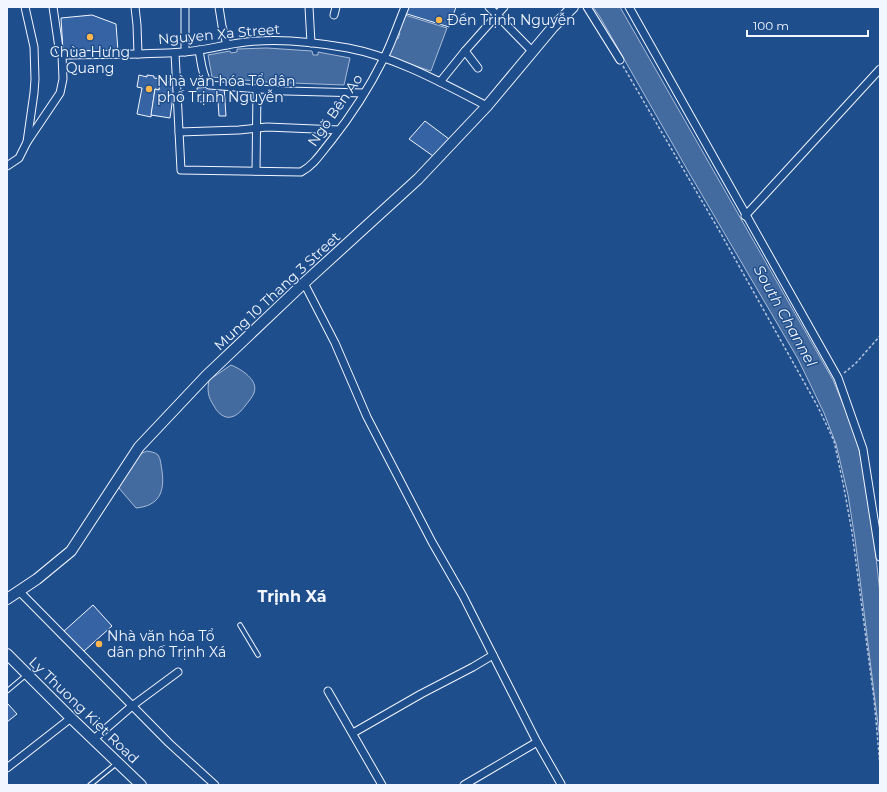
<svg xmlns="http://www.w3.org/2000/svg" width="887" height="792" font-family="Montserrat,sans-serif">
  <rect width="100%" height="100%" fill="#1f4e8c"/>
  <g fill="#446ba0" stroke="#a8bbd7">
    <polygon points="593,7 620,7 833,380 853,428 859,449 864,469 875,548 880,593 880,741 855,539 848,495 836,444 824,413 798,359 688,171 600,17"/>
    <polygon points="405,15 447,28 431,71 391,58 389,55 395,38 398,39 400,33 397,32"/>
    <polygon points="267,48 312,51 313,55 318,55 318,52 350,58 344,85 266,82 212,77 208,55 230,51 231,53 237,52 237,49"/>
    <path d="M231 365C241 369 259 380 254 393 252 398 248 402 245 406 242 410 237 416 231 417 224 419 217 412 214 406 208 397 207 391 209 380Z"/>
    <path d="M147 451C151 452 155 452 158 455 161 459 161 466 162 471 165 492 159 506 136 508L118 487 140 454Z"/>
  </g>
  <g fill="#3563a3" stroke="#f2f6ff">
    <polygon points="407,7 456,7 449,27 404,13"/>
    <polygon points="92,15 116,24 118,51 63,51 61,18"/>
    <polygon points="139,75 147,77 147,75 154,76 154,78 161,79 159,90 155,89 151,117 137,114 142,88 137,87"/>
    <polygon points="161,81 175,83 170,118 151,115 155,89 159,90"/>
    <polygon points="224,86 226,116 219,116 218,101 198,102 197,88"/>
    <polygon points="425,121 449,139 433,156 409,139"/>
    <polygon points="93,605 112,626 83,652 64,631"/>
    <polygon points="8,704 17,714 7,722 7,705"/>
  </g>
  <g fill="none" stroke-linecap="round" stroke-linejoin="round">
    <g stroke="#f2f6ff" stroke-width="5.5">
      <g id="lane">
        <polyline points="240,625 258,655"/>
        <polyline points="7,691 26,675"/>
        <polyline points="90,785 117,763"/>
      </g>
    </g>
    <g stroke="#f2f6ff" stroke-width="9">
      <g id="street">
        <polyline points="53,7 59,48 62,55"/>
        <polyline points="135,7 137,25 138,54"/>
        <polyline points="219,7 222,26 227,45"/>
        <polyline points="309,7 311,43"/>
        <polyline points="489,7 532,51"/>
        <polyline points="587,7 620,60"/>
        <polyline points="629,7 838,378 863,449 880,557"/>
        <polyline points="334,15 336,7"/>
        <path d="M199 50C201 61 202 75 209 85L286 91 364 93"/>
        <polyline points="465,51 478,68"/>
        <polyline points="185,52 185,7"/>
        <path d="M175 53 181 170 301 172C314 165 321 153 331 141 351 116 369 88 384 58 392 42 398 24 405 7"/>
        <polyline points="440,82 465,51 504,7"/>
        <polyline points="179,132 239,130 267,127 339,130"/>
        <path d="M27 142 60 93 63 79 62 55C102 54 143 55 183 52 204 51 225 44 246 42 279 38 315 42 348 48 396 57 444 84 487 106"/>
        <polyline points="7,166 19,158 27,142 34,93 35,79 34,47 25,7"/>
        <polyline points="256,171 257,89"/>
        <polyline points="745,216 880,69"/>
        <polyline points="304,283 335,343 367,417 432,542 463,596 537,742 561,784 560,785"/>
        <polyline points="19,591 169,743 215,785"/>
        <polyline points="328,691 382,785"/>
        <polyline points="353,733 421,694 473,667 493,655"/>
        <polyline points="94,739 132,706 178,672"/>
        <polyline points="7,768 71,718"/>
        <polyline points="464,785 537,742"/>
      </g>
    </g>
    <g stroke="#f2f6ff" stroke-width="12">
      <g id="secondary">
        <polyline points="7,599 37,579 71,551 139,447 206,376 304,283 418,179 487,106 553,27 573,7"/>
        <polyline points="7,654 71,718 141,785"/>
      </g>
    </g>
    <g stroke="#b3c4dc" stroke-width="1.5" stroke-dasharray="3 2" stroke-linecap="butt">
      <polyline points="623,66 720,232 818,407 834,441 843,483 852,532 874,699 880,765"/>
      <polyline points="844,373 855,364 880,336"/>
    </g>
    <use href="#lane" stroke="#1f4e8c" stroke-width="3.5"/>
    <use href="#street" stroke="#1f4e8c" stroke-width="7"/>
    <use href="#secondary" stroke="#1f4e8c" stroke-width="10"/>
  </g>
  <g fill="#ffb74d" stroke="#1f4e8c" stroke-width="1.5">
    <circle cx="439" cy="20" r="4"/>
    <circle cx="90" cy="37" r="4"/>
    <circle cx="149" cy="89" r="4"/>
    <circle cx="99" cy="644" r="4"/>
  </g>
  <g text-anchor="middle" stroke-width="3" stroke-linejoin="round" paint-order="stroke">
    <g font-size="14" fill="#f2f6ff" stroke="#1f4e8c" text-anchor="start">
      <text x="447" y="25">Đền Trịnh Nguyễn</text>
      <text x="90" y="57" text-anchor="middle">Chùa Hưng<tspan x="90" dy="16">Quang</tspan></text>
      <text x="157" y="86">Nhà văn hóa Tổ dân<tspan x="157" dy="16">phố Trịnh Nguyễn</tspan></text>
      <text x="107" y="641">Nhà văn hóa Tổ<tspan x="107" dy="16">dân phố Trịnh Xá</tspan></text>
    </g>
    <g font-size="14" fill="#f2f6ff" stroke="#1f4e8c">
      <text transform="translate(219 34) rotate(-5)" y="5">Nguyen Xa Street</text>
      <text transform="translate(335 110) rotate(-55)" y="5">Ngõ Bên Ao</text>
      <text transform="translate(277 291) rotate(-43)" y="5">Mung 10 Thang 3 Street</text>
      <text transform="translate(84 710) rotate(44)" y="5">Ly Thuong Kiet Road</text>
    </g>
    <g font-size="15" font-style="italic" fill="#f2f6ff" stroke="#1f4e8c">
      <text transform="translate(785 316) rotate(61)" y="5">South Channel</text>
    </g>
    <g font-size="16" font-weight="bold" fill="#f2f6ff" stroke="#1f4e8c">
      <text x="292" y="602">Trịnh Xá</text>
    </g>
  </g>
  <rect width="887" height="792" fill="none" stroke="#f2f6ff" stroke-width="16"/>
  <path d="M747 30v6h121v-6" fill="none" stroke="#f2f6ff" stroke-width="2"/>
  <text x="753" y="30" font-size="12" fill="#f2f6ff" stroke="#1f4e8c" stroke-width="3" paint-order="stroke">100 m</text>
</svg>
